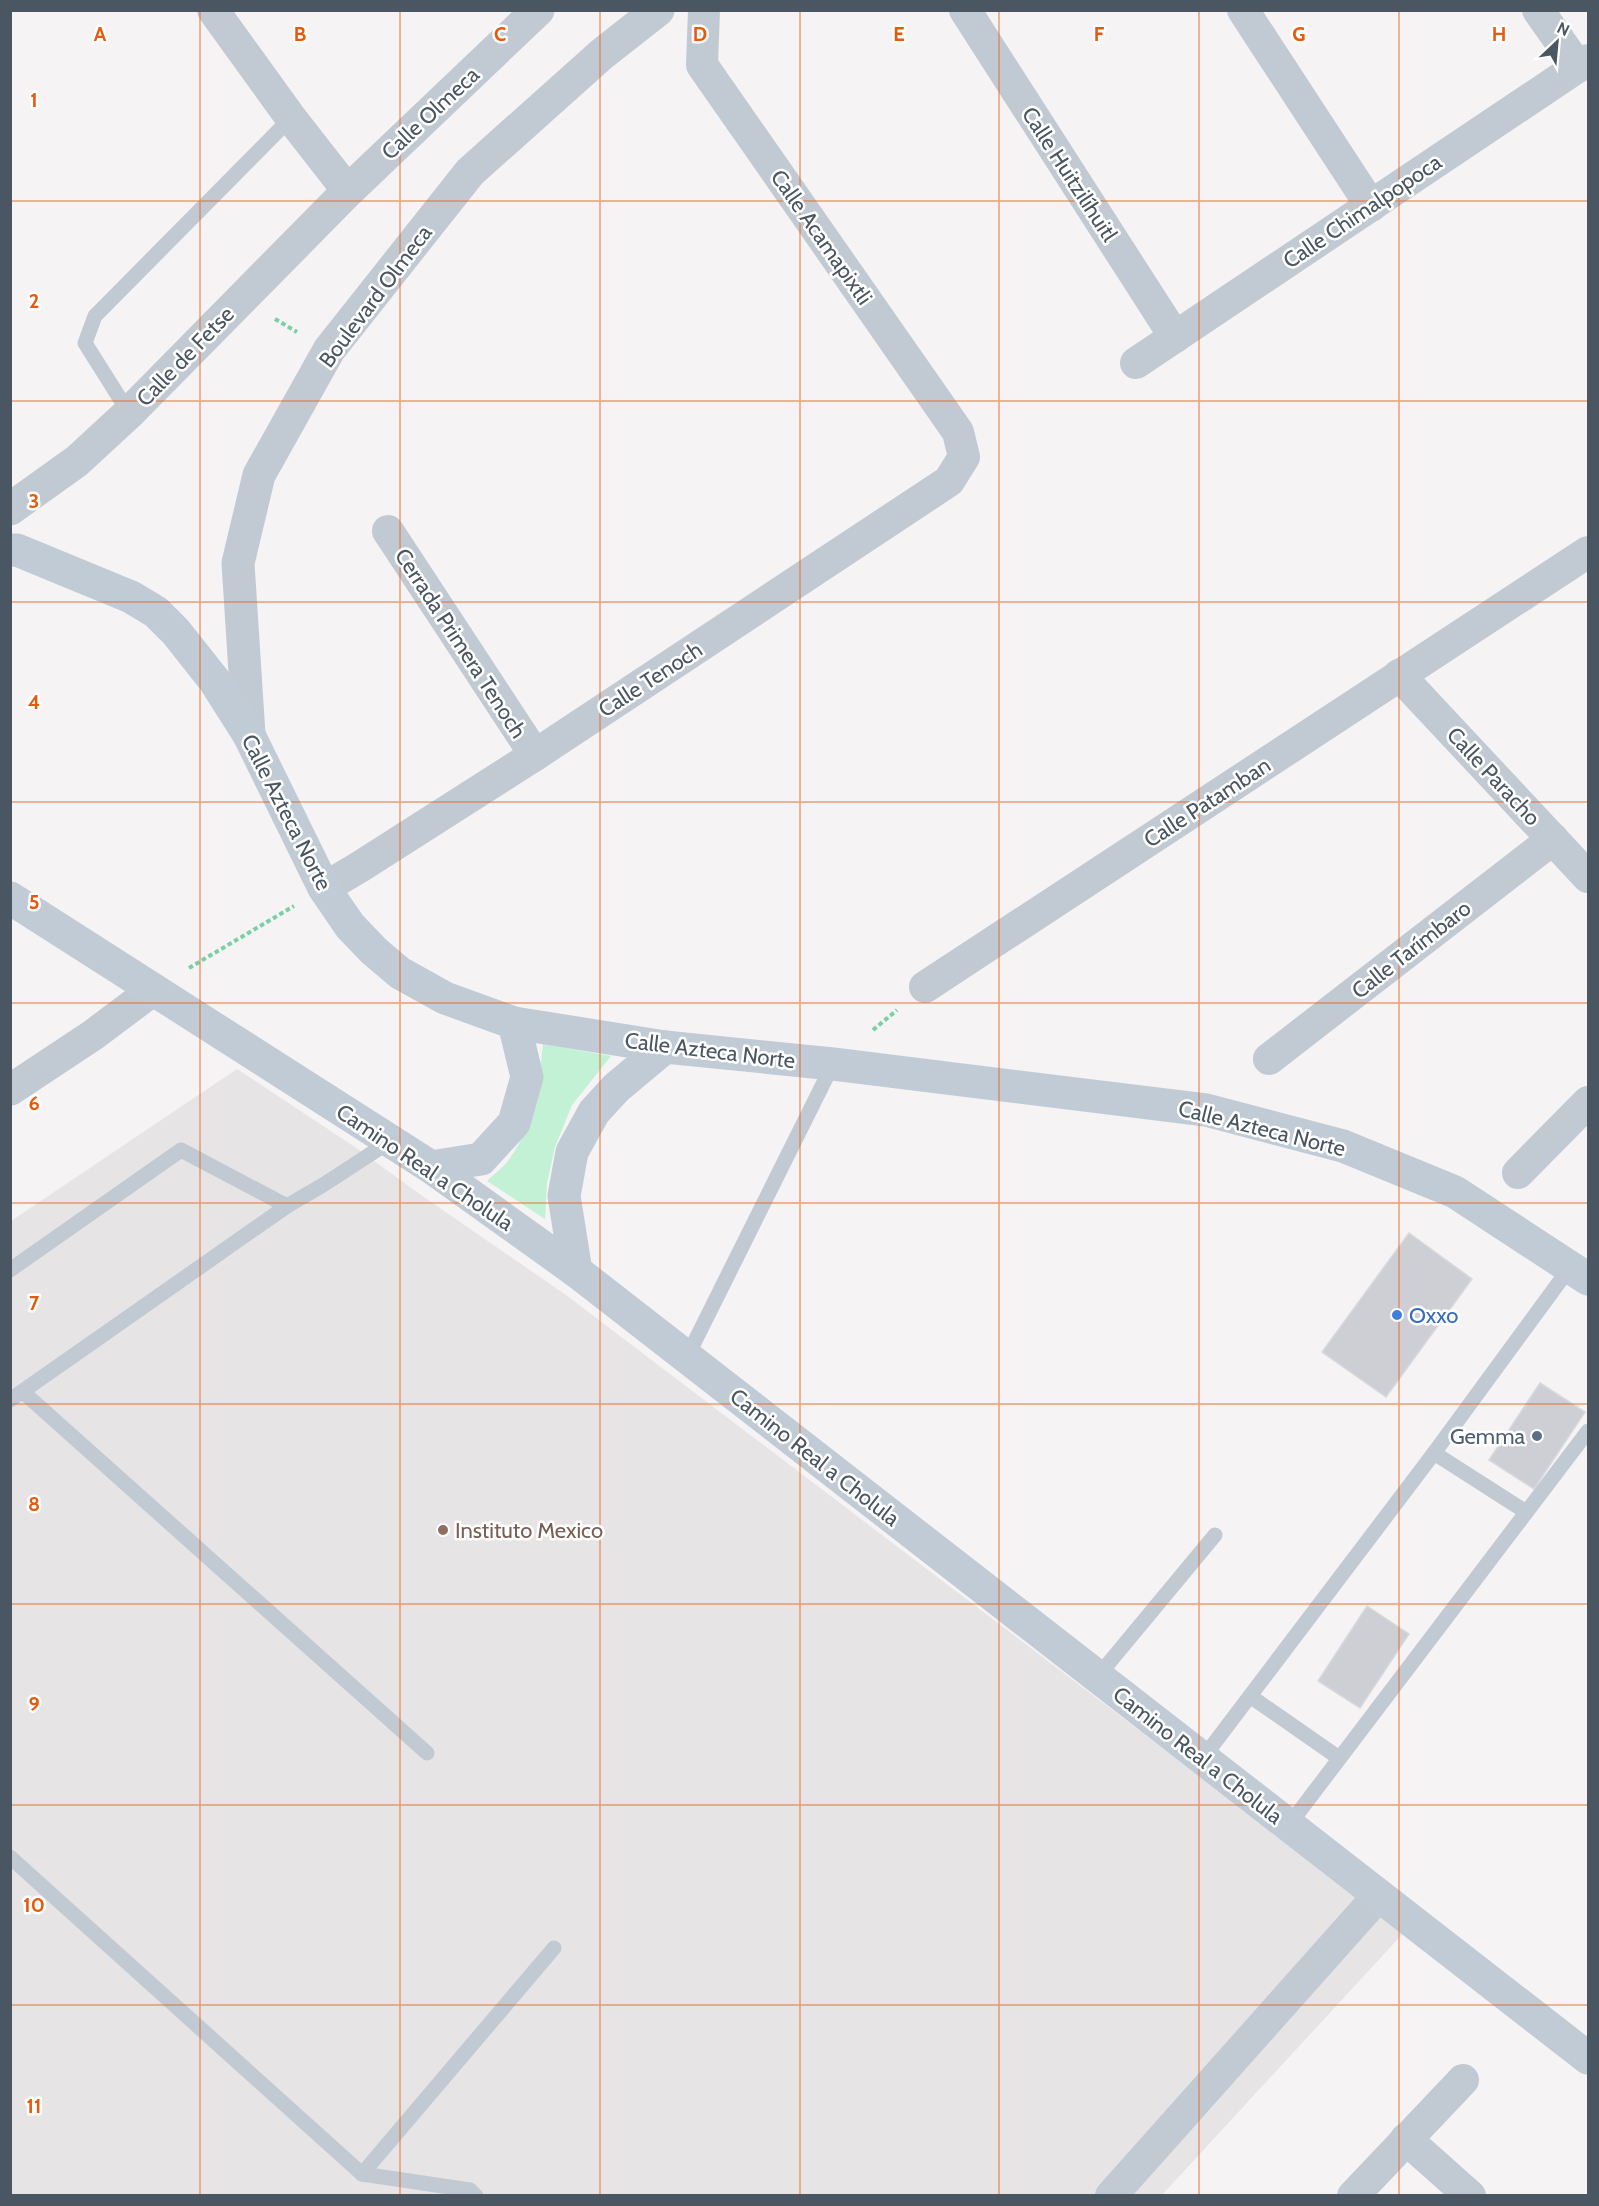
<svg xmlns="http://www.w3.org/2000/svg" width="1599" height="2206" font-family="Cabin,sans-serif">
  <rect width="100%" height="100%" fill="#f5f3f3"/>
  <polygon fill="#e6e4e5" points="237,1069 355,1147 421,1195 566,1295 1194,1772 1408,1928 1162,2195 11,2196 11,1221"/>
  <path fill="#c3f1d5" d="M543 1044 611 1056 572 1105 555 1147 547 1183 545 1219 487 1181C494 1174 504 1167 510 1158 535 1124 539 1084 543 1044Z"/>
  <g fill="#cdcfd5" stroke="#d7d9de" stroke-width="1.5">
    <polygon points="1409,1233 1472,1279 1386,1397 1322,1352"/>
    <polygon points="1540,1383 1585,1412 1534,1489 1489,1460"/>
    <polygon points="1367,1606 1409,1634 1360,1708 1318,1681"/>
  </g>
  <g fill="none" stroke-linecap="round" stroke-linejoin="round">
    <g stroke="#7ad0a6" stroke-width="4" stroke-dasharray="4.5 3" stroke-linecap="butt">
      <polyline points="275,319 297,332"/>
      <polyline points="189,968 294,906"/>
      <polyline points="873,1030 897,1010"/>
    </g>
    <g stroke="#c1cad2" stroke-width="15">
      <polyline points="129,413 85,343 95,316 291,118"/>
      <polyline points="10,1270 181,1150 287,1206"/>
      <polyline points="687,1357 833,1064"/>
      <polyline points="23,1392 427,1753"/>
      <polyline points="10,1400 287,1206 323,1185 389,1142"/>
      <polyline points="1434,1453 1526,1512"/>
      <polyline points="1098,1676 1215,1535"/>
      <polyline points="1250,1696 1339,1758"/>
      <polyline points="1203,1758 1434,1453 1571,1266"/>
      <polyline points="1289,1825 1588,1431"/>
      <polyline points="10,1857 362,2174 470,2190 476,2196"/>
      <polyline points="362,2174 554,1948"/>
    </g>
    <g stroke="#c1cad2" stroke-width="32">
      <polyline points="213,10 291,118 348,191"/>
      <polyline points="965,10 1175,337"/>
      <polyline points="1243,10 1371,206"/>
      <polyline points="1538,10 1578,67"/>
      <polyline points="1136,363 1588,60"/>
      <polyline points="388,531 535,755"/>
      <polyline points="1399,675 1588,877"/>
      <polyline points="324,888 358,868 535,755 949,481 964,457 958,432 702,65 704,10"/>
      <polyline points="925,987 1588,552"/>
      <polyline points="1269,1059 1553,839"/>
      <polyline points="10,1090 93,1035 153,990"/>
      <polyline points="1518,1173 1588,1102"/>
      <polyline points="1406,2139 1470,2196"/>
      <polyline points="1111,2196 1379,1895"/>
      <polyline points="1353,2196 1463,2080"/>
    </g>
    <g stroke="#c1cad2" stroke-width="33">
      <polyline points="10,509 77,461 129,413 348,191 538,10"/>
      <polyline points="249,735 238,563 259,475 329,350 470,172 602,54 658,10"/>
    </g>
    <g stroke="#c1cbd6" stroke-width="33">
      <polyline points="10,550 17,550 131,597 156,612 176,632 214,680 249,735 324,888 350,926 374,951 400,973 445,998 514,1023 665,1047 833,1064 1206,1110 1343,1146 1455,1192 1588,1279"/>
      <polyline points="10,898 431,1167 576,1271 1588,2058"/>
      <polyline points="431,1167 481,1159 514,1123 527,1077 514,1023"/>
      <polyline points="576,1271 564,1196 572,1152 594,1112 616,1088 665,1047"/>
    </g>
  </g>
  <path fill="none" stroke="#e8590c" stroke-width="1.5" stroke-opacity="0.55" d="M200 10V2196M400 10V2196M600 10V2196M800 10V2196M999 10V2196M1199 10V2196M1399 10V2196M10 201H1588M10 401H1588M10 602H1588M10 802H1588M10 1003H1588M10 1203H1588M10 1404H1588M10 1604H1588M10 1805H1588M10 2005H1588"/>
  <circle fill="#3f7fe0" stroke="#fff" stroke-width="2" cx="1397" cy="1315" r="6"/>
  <circle fill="#5c6f8a" stroke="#fff" stroke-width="2" cx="1537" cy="1436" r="6"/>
  <circle fill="#8d6e63" stroke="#fff" stroke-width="2" cx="443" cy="1530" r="6"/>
  <g text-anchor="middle" stroke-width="5" stroke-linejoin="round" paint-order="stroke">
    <g font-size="22" fill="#4a5661" stroke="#fff">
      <text transform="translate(430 113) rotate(-43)" y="8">Calle Olmeca</text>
      <text transform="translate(1070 174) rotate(57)" y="8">Calle Huitzilíhuitl</text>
      <text transform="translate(1362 211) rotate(-34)" y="8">Calle Chimalpopoca</text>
      <text transform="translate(822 237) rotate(55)" y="8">Calle Acamapixtli</text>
      <text transform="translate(375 296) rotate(-53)" y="8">Boulevard Olmeca</text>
      <text transform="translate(185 356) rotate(-46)" y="8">Calle de Fetse</text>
      <text transform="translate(461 643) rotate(57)" y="8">Cerrada Primera Tenoch</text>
      <text transform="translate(650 679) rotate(-33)" y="8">Calle Tenoch</text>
      <text transform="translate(1494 776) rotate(47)" y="8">Calle Paracho</text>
      <text transform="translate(1207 802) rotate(-33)" y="8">Calle Patamban</text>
      <text transform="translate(287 812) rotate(63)" y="8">Calle Azteca Norte</text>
      <text transform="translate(1411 949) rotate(-38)" y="8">Calle Tarímbaro</text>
      <text transform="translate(710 1050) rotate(7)" y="8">Calle Azteca Norte</text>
      <text transform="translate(1262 1128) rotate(14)" y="8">Calle Azteca Norte</text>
      <text transform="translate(425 1167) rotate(34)" y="8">Camino Real a Cholula</text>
      <text transform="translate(815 1457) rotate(38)" y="8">Camino Real a Cholula</text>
      <text transform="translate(1198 1755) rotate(38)" y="8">Camino Real a Cholula</text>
    </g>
    <g font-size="22" fill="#366cbe" stroke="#fff" text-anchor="start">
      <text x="1409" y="1323">Oxxo</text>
    </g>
    <g font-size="22" fill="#4e5e75" stroke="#fff" text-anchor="end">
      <text x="1525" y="1444">Gemma</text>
    </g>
    <g font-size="22" fill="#785e54" stroke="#fff" text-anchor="start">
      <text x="455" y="1538">Instituto Mexico</text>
    </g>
  </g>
  <g font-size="20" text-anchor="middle" font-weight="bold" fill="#e8590c" stroke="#fff" stroke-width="5" stroke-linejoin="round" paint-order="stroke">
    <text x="100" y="41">A</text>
    <text x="300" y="41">B</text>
    <text x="500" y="41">C</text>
    <text x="700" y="41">D</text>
    <text x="899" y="41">E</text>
    <text x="1099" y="41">F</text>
    <text x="1299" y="41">G</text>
    <text x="1499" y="41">H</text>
    <text x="34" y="107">1</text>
    <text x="34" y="308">2</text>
    <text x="34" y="508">3</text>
    <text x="34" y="709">4</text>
    <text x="34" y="909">5</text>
    <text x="34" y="1110">6</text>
    <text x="34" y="1310">7</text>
    <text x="34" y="1511">8</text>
    <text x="34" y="1711">9</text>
    <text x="34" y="1912">10</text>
    <text x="34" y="2113">11</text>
  </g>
  <rect width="1599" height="2206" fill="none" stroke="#4a5661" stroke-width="24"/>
  <g transform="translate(1557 42) rotate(26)" stroke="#ffffff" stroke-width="4.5" paint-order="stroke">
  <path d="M0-4.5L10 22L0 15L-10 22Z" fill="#4a5661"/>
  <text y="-9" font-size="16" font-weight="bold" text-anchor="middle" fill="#4a5661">N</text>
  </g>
</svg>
